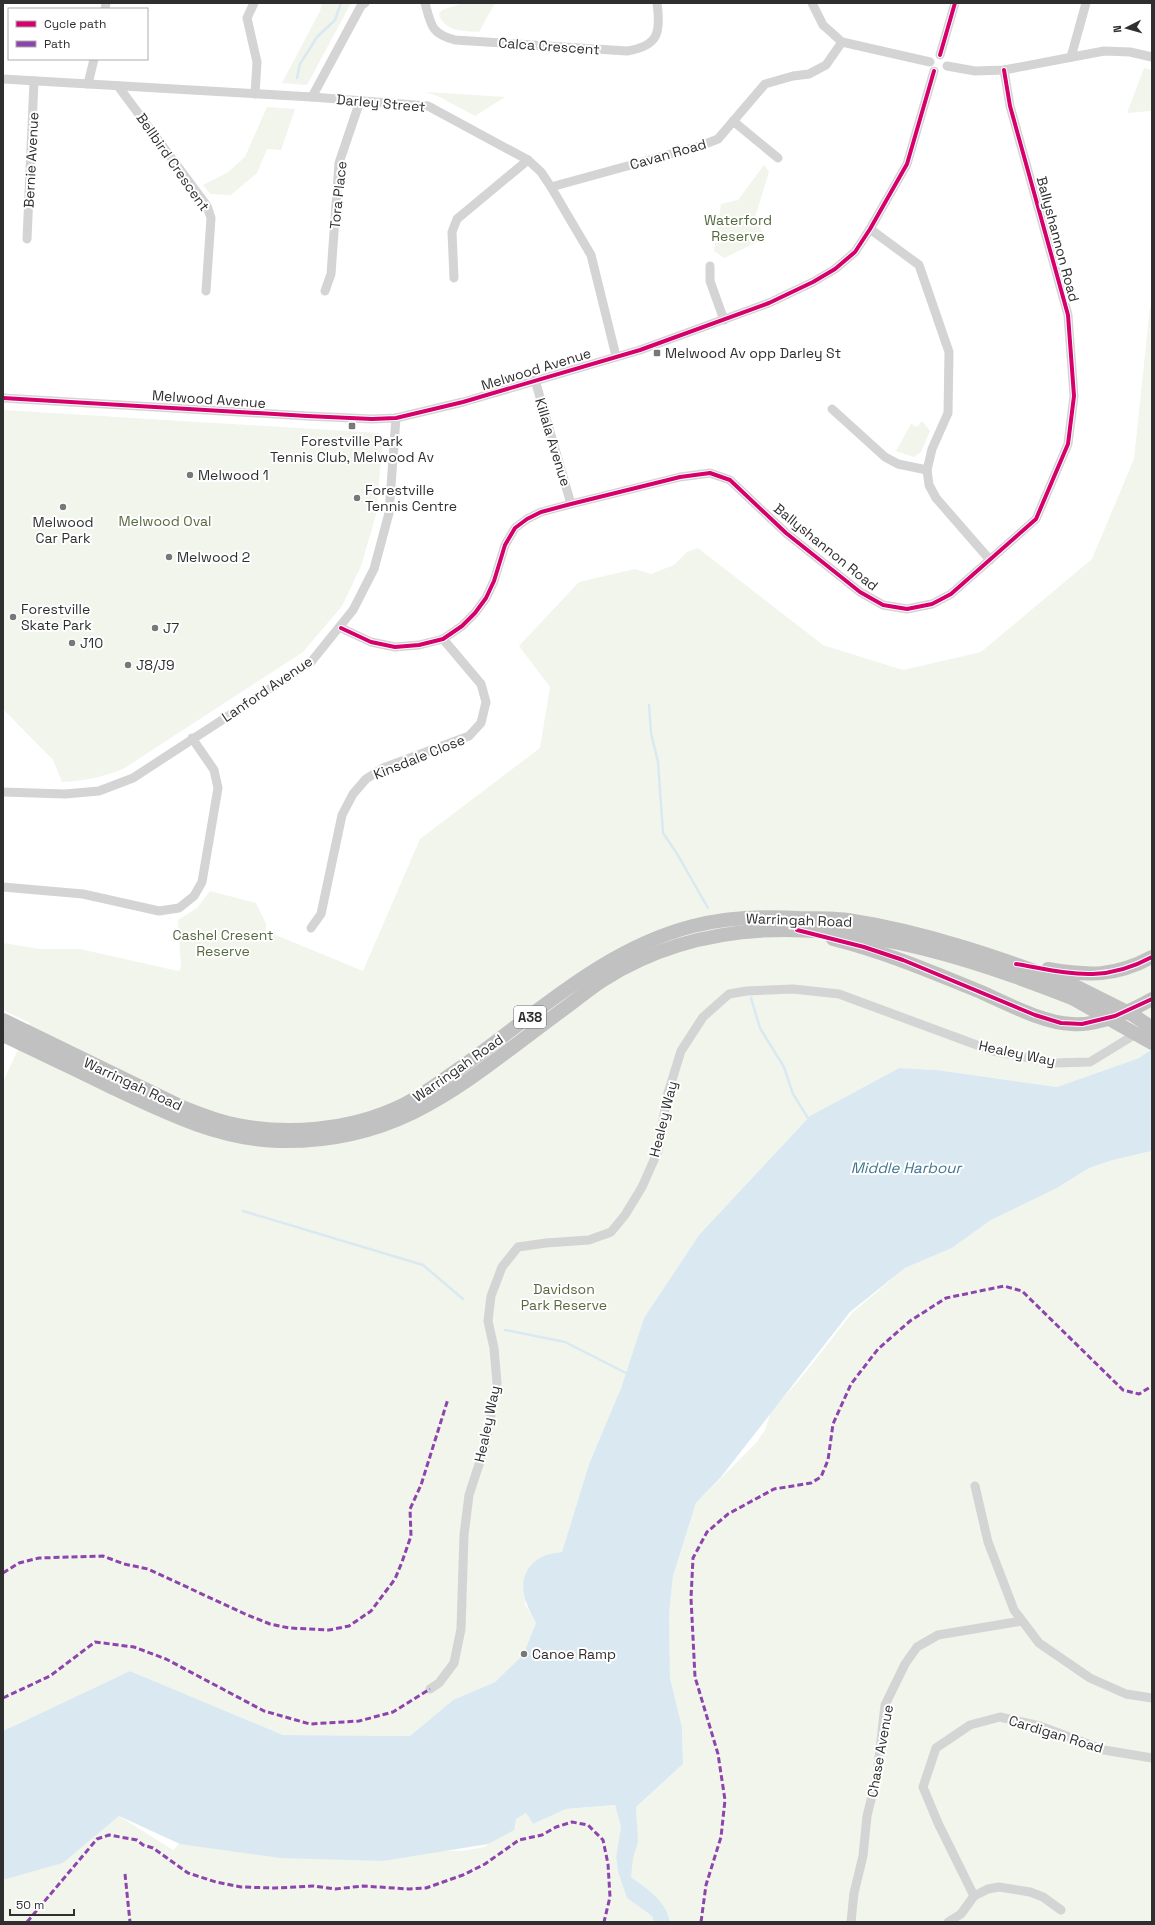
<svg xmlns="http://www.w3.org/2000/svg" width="1155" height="1925" font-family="'Space Grotesk',sans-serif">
  <rect width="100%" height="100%" fill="#fff"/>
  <g fill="#f1f5ec">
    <polygon points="322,3 351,3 307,85 282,83 320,11"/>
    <path d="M463 3H495L479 32C464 31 444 32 439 14L442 10Z"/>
    <polygon points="1144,68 1152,70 1152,111 1127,113"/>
    <polygon points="426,92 505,97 475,116 440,97"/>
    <polygon points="267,107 295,109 281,150 267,149 257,173 231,195 210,194 203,185 227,173 245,157"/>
    <polygon points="764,165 769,172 755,217 765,238 724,258 714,251 721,204 738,200"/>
    <polygon points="1152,307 1152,1049 1139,1058 1057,1087 937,1070 899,1068 810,1116 699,1235 644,1318 621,1388 589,1464 562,1552 542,1556 531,1566 525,1604 536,1623 523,1655 495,1682 453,1700 410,1736 283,1735 130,1671 3,1731 3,1082 30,1023 3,1010 3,943 40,949 80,949 178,971 181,968 178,920 197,908 210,891 256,903 266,924 266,931 363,971 420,839 540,748 550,687 519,646 579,582 635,569 651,574 674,565 687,552 698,548 823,645 903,670 981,652 1092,559 1134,459 1150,308"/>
    <path d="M3 410 379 433 383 438 376 515 361 566 342 606 303 652 123 769C103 777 84 781 62 782L53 760 3 709Z"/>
    <polygon points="922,421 930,431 921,452 914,457 896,451 911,424 917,427"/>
    <path d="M1152 1151V1922H670C667 1901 647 1889 631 1877L630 1848 637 1829 636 1807 683 1764 682 1727 670 1678 669 1614 673 1576 696 1503 756 1443 765 1430 771 1412 805 1373 852 1313 905 1268 952 1248 991 1220 1057 1188 1089 1168 1113 1160Z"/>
    <polygon points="615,1805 621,1827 616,1857 618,1872 627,1898 652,1916 654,1922 3,1922 3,1880 63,1863 119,1816 173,1850 181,1842 461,1851 485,1847 516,1819 526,1813 533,1824 566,1809"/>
  </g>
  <path fill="#dae9f1" d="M1152 1049V1151L1113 1160 1089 1168 1057 1188 991 1220 952 1248 905 1268 850 1312 721 1477 696 1503 673 1576 669 1614 670 1678 682 1727 683 1764 636 1807 638 1842 633 1858 631 1877C647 1889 667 1901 670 1922H654L652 1916 627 1898 618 1872 616 1857 621 1827 615 1805 566 1809 533 1824 526 1813 516 1819 514 1830 488 1844 383 1861 280 1858 180 1844 119 1816 63 1863 3 1880V1731L130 1671 283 1735 410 1736 453 1700 495 1682 523 1655 536 1623C523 1600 513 1575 541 1557 547 1554 556 1553 562 1552L589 1464 621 1388 644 1318 699 1235 810 1116 899 1068 937 1070 1057 1087 1139 1058Z"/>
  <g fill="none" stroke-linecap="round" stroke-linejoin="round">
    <g stroke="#dae9f1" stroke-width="2.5">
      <polyline points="297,78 300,64 317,37 335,20 341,3"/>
      <polyline points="649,705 651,733 658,762 663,833 676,852 708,908"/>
      <polyline points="751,998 760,1028 784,1067 793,1094 808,1118"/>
      <polyline points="243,1211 423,1265 463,1299"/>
      <polyline points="505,1330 565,1342 626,1373"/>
    </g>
    <g stroke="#d4d4d4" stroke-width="9">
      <polyline points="254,3 247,18 257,62 255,94"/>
      <path d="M425 3C431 25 431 34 455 40L627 51C659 46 661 32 657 3"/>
      <polyline points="812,3 823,25 842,42 930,62"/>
      <polyline points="105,9 106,3"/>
      <polyline points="940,55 955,3"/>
      <polyline points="1071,57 1086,3"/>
      <polyline points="947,66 975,71 1004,70 1104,51 1130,52 1152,57"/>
      <polyline points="3,79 312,97 428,106 528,160 541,172 551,187 591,255 616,356"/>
      <polyline points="88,84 94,59"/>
      <polyline points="118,86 207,206 211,218 206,291"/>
      <polyline points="312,97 361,6 365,3"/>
      <polyline points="733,121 778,158"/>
      <polyline points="551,187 700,146 718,139 765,84 793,76 809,74 826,65 842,42"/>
      <polyline points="870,229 919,265 949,352 948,413 932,449 927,470 929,485 936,498 990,560"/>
      <polyline points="27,239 34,81"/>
      <polyline points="710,266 710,281 724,320"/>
      <polyline points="454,278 452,232 457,219 528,160"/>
      <polyline points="325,291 331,274 339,163 360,101"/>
      <polyline points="535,380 571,504"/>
      <polyline points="3,398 307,416 372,419 396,418 463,402 640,350 769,303 813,282 835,269 855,252 870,229 907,164 934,71"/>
      <polyline points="832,409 885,457 898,464 927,470"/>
      <polyline points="341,628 371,642 395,647 419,645 443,639 462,626 475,613 486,598 494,581 505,545 515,528 527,519 541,512 571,504 680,477 710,473 730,480 786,533 860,592 883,605 907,609 932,604 951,594 1036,519 1068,444 1074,396 1068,315 1010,106 1004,70"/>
      <polyline points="3,792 65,794 99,791 133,778 311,662 353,610 374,569 389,513 396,418"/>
      <polyline points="3,887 83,894 159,911 179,908 194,896 202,882 218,788 214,770 192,738"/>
      <polyline points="311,928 321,914 342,815 353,794 366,779 383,768 469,736 481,723 486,702 481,684 443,639"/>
      <polyline points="975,1486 988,1542 1014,1610 1039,1643 1090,1678 1126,1694 1152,1698"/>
      <polyline points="430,1689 439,1683 454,1663 461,1629 464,1535 469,1495 485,1446 497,1383 494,1348 488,1321 491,1296 502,1267 518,1247 546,1243 589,1240 611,1232 625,1215 642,1187 658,1151 667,1096 681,1051 703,1017 729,994 747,991 793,989 839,994 993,1051 1054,1063 1090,1062 1139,1032"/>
      <polyline points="974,1896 938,1823 923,1787 936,1748 970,1725 1000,1717 1040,1726 1104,1750 1152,1758"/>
      <polyline points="851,1922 854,1893 863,1856 867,1816 877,1776 885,1705 905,1664 917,1647 938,1635 1022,1621"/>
      <polyline points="948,1922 961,1914 974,1896 988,1889 999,1887 1030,1892 1043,1897 1061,1910"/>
    </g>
    <g stroke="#c1c1c1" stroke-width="14">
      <path d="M833 939C885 952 932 972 981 992 1008 1004 1043 1023 1072 1024 1099 1026 1129 1012 1152 999"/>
      <path d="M1048 969C1088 976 1115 977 1152 957"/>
      <path d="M3 1020 182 1107C197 1113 212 1119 228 1123 284 1136 350 1131 403 1105 423 1095 441 1081 460 1068 534 1016 603 949 693 926 728 917 764 916 799 918 815 918 832 918 848 920 926 932 1001 958 1075 986"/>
      <path d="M3 1035C40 1053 77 1070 113 1088 166 1113 218 1139 278 1141 403 1144 467 1080 561 1011 575 1001 589 989 603 980 748 888 925 940 1072 998"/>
    </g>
    <g stroke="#c1c1c1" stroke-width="14">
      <polyline points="1075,986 1133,1015 1152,1028"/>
      <polyline points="1072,998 1152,1043"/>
    </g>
    <g stroke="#8e44ad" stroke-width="3" stroke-dasharray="6 3" stroke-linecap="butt">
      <polyline points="3,1573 19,1563 39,1558 103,1556 124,1564 148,1569 245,1614 270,1624 289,1628 329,1630 349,1626 371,1611 395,1579 402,1562 411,1536 410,1509 421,1485 448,1399"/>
      <polyline points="3,1698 50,1676 95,1642 134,1647 166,1659 264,1711 310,1724 359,1721 393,1712 430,1689"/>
      <polyline points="125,1874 130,1922"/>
      <polyline points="27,1922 97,1839 109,1835 137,1840 143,1845 153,1848 188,1873 216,1882 241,1887 275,1888 314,1886 335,1889 363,1886 409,1889 426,1888 463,1875 485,1864 519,1840 542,1835 556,1827 572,1822 588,1825 603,1840 608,1864 610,1897 604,1922"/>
      <polyline points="701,1922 706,1885 721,1837 725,1800 718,1754 695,1677 691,1598 693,1558 707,1532 728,1514 774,1489 811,1483 821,1477 828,1460 833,1424 851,1384 878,1349 910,1321 946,1298 1004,1286 1022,1291 1123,1390 1139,1394 1152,1386"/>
    </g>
    <g stroke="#fff" stroke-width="6">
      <g id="cycleway">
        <polyline points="940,55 955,3"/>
        <polyline points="3,398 307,416 372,419 396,418 463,402 640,350 769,303 813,282 835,269 855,252 870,229 907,164 934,71"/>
        <polyline points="341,628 371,642 395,647 419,645 443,639 462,626 475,613 486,598 494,581 505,545 515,528 527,519 541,512 571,504 680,477 710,473 730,480 786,533 860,592 883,605 907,609 932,604 951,594 1036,519 1068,444 1074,396 1068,315 1010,106 1004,70"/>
        <polyline points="797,930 864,947 903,960 1035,1015 1061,1023 1082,1024 1115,1016 1152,999"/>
        <path d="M1016 964C1069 973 1102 984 1152 957"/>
      </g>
    </g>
    <use href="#cycleway" stroke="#d6006c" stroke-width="4"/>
  </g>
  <g fill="#787878" stroke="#fff" stroke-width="1.5">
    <rect x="653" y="349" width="8" height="8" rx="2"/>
    <rect x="348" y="422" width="8" height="8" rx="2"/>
    <circle cx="190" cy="475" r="4"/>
    <circle cx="357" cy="498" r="4"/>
    <circle cx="63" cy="507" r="4"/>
    <circle cx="169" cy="557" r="4"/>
    <circle cx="13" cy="617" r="4"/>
    <circle cx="155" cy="628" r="4"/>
    <circle cx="72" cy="643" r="4"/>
    <circle cx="128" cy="665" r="4"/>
    <circle cx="524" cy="1654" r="4"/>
  </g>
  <g text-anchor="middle" stroke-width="4" stroke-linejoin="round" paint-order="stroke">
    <rect fill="#fff" stroke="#6d6d6d" stroke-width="1" x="514" y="1006" width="32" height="22" rx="3"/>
    <g font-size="13" font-weight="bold" fill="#2f2f2f">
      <text x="530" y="1022">A38</text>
    </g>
    <g font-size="14" fill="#2f2f2f" stroke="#fff">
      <text transform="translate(549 46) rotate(4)" y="5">Calca Crescent</text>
      <text transform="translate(381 103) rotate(5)" y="5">Darley Street</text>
      <text transform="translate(668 154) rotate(-16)" y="5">Cavan Road</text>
      <text transform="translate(31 160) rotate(-87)" y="5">Bernie Avenue</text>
      <text transform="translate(173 162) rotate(55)" y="5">Bellbird Crescent</text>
      <text transform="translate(338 195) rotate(-84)" y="5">Tora Place</text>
      <text transform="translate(1058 239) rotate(75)" y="5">Ballyshannon Road</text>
      <text transform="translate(536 369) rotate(-17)" y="5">Melwood Avenue</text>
      <text transform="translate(209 399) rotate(4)" y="5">Melwood Avenue</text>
      <text transform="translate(553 442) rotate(73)" y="5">Killala Avenue</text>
      <text transform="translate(826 547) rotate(39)" y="5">Ballyshannon Road</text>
      <text transform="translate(267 689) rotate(-34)" y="5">Lanford Avenue</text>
      <text transform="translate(419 757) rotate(-22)" y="5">Kinsdale Close</text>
      <text transform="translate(799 920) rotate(2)" y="5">Warringah Road</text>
      <text transform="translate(1017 1053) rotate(12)" y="5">Healey Way</text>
      <text transform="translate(458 1068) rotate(-35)" y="5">Warringah Road</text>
      <text transform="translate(133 1084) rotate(25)" y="5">Warringah Road</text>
      <text transform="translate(663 1119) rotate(-76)" y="5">Healey Way</text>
      <text transform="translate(487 1424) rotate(-78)" y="5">Healey Way</text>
      <text transform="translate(1056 1734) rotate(17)" y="5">Cardigan Road</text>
      <text transform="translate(880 1751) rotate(-80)" y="5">Chase Avenue</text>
    </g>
    <g font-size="14" fill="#55693e" stroke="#fff">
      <text x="738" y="225">Waterford<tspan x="738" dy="16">Reserve</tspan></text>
      <text x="165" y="526">Melwood Oval</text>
      <text x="223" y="940">Cashel Cresent<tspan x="223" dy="16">Reserve</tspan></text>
      <text x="564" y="1294">Davidson<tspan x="564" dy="16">Park Reserve</tspan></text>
    </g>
    <g font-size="14" fill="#2f2f2f" stroke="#fff" text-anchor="start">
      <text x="665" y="358">Melwood Av opp Darley St</text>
      <text x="352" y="446" text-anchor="middle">Forestville Park<tspan x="352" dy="16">Tennis Club, Melwood Av</tspan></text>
      <text x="198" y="480">Melwood 1</text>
      <text x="365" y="495">Forestville<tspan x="365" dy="16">Tennis Centre</tspan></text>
      <text x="63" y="527" text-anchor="middle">Melwood<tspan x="63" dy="16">Car Park</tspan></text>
      <text x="177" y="562">Melwood 2</text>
      <text x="21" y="614">Forestville<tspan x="21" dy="16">Skate Park</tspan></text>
      <text x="163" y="633">J7</text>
      <text x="80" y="648">J10</text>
      <text x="136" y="670">J8/J9</text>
      <text x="532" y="1659">Canoe Ramp</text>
    </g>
    <g font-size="15" font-style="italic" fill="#40758e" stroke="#fff">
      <text x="906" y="1173">Middle Harbour</text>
    </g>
  </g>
  <rect width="1155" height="1925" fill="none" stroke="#2f2f2f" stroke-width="8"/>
  <rect x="8" y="8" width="140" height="52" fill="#ffffff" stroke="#acacac"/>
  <rect x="16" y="21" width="20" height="6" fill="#d6006c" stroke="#acacac"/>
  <text x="44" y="28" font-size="12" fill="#2f2f2f">Cycle path</text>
  <rect x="16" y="41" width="20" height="6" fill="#8e44ad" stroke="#acacac"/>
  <text x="44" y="48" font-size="12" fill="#2f2f2f">Path</text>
  <g transform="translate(1127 28) rotate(264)" stroke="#ffffff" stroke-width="3" paint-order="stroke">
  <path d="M0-3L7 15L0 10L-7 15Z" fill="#2f2f2f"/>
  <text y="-6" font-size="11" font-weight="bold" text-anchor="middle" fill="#2f2f2f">N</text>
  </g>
  <path d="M10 1909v6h64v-6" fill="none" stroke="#2f2f2f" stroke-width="2"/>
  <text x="16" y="1909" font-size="12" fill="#2f2f2f" stroke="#ffffff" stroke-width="3" paint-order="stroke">50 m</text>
</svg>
